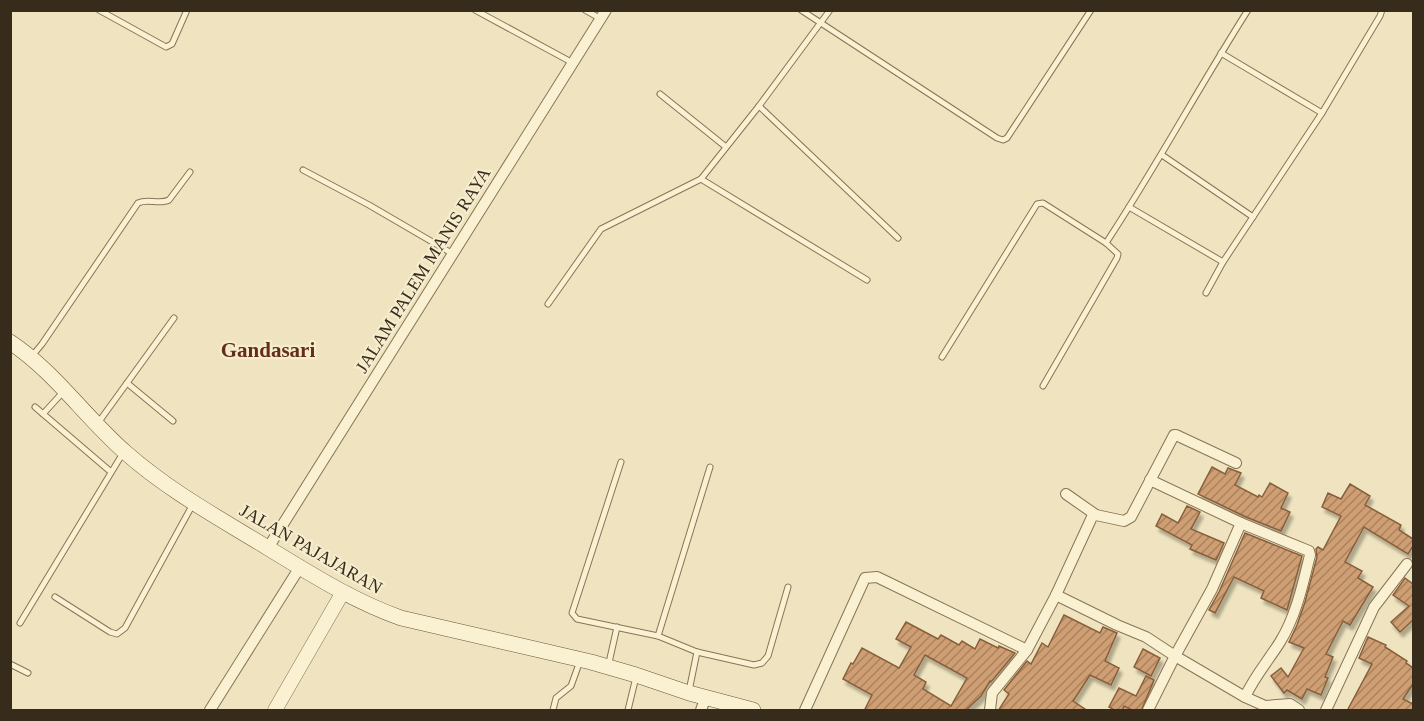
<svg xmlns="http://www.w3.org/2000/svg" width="1424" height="721" font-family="Georgia,serif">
  <defs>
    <pattern id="building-hatch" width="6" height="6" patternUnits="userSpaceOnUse" patternTransform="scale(1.5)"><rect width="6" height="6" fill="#cf9f73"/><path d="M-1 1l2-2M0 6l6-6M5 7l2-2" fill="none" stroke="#a9825e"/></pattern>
    <filter id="shadow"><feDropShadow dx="3" dy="5" stdDeviation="1.5" flood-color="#0004"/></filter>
  </defs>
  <rect width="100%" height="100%" fill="#efe4bf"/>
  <g fill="url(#building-hatch)" stroke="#885f3c" stroke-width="1.5" fill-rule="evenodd" filter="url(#shadow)">
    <polygon points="1212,467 1225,474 1228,468 1241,473 1235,485 1258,497 1259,495 1262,497 1270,483 1288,493 1281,508 1290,512 1281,531 1246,517 1198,494"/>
    <polygon points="1350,484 1370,496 1365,505 1401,525 1399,530 1413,539 1413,546 1408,554 1364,527 1345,562 1362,571 1358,578 1373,587 1350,625 1343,621 1326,654 1333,657 1325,677 1328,678 1321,695 1307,689 1302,699 1287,690 1284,693 1271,676 1281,668 1288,677 1304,648 1289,642 1297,625 1305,602 1317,557 1316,549 1318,547 1323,550 1341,516 1322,507 1328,493 1341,499"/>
    <polygon points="1187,506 1200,512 1191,529 1224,543 1216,560 1190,549 1192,545 1156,526 1162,514 1178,523"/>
    <polygon points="1245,533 1302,556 1287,610 1261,598 1264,591 1234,577 1215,613 1209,610 1219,592"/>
    <polygon points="1405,578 1413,584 1413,620 1400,632 1391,622 1409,606 1393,595"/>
    <polygon points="1064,615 1100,633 1103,627 1117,633 1105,661 1119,668 1111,685 1090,675 1073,701 1088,711 998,711 1009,694 1004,690 1027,661 1031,664 1042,643 1048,647"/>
    <path d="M906 622 938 639 941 635 959 645 962 641 975 649 980 639 998 648 999 646 1015 653 991 682 990 681 981 696 965 711H864L872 695 843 679 851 663 853 664 862 648 899 668 911 647 896 639ZM925 655 967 678 951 706 923 689 926 682 914 675Z"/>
    <polygon points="1368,637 1386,645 1385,647 1407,661 1406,663 1413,668 1413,684 1403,699 1413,704 1413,711 1347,711 1372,664 1359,658"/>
    <polygon points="1143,649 1160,658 1151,676 1134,667"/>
    <polygon points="1146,676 1154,680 1141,711 1134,711 1124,706 1122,711 1116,711 1109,707 1119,688 1136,696"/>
  </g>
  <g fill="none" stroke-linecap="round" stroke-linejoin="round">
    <g stroke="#887457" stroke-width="7">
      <g id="service">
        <polyline points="99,10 166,47 172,44 187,10"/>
        <polyline points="475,10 573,63"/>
        <polyline points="585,10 601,19"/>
        <polyline points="801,10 997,138 1003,140 1007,138 1091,10"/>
        <polyline points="1221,53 1322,113"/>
        <polyline points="660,94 726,147"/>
        <polyline points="759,106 898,238"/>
        <polyline points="1162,155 1253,217"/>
        <polyline points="303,170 369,205 453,254"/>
        <polyline points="701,179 867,280"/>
        <polyline points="1129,207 1223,262"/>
        <polyline points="1206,293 1223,262 1322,113 1380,16 1382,10"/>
        <polyline points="548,304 601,229 701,179 759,106 830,10"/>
        <path d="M32 356 42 344 138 203C148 198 159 205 169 200L190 172"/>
        <path d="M942 357 1037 204 1043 203 1106 243C1156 167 1199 87 1248 10"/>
        <polyline points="127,383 173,421"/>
        <polyline points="1043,386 1117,258 1118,254 1106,243"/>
        <polyline points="35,407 111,472"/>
        <polyline points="43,414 64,391"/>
        <polyline points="98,423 174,318"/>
        <polyline points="621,462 572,613 577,619 658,636 697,652 754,665 762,663 768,656 788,587"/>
        <polyline points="55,597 110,632 117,634 125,628 193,504"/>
        <polyline points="20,623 123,453"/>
        <polyline points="658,636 710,467"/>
        <polyline points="10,664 28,673"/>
        <polyline points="608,667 617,627"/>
        <polyline points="689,691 697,652"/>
        <polyline points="553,710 556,698 571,686 580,661"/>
        <polyline points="628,710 636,677"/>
      </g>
    </g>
    <g stroke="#887457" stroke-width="12">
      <g id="minor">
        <path d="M1150 480 1243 524 1309 551 1310 555C1303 584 1296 616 1280 642 1268 661 1254 677 1245 697"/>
        <polyline points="1066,494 1096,515"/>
        <polyline points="268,548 606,10"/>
        <polyline points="1056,595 1117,625 1146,637 1175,656 1245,697 1265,706 1290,704 1299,710"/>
        <polyline points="210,710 300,567"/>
        <polyline points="701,710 706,697"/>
        <polyline points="805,710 865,578 877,577 1027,650 1056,595 1092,517 1096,515 1124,521 1131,517 1174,435 1176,435 1236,463"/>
        <polyline points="990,710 992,693 1027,650"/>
        <polyline points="1148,710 1175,656 1212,589 1241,523"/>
        <polyline points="1326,710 1374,607 1407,564"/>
      </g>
    </g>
    <g stroke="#887457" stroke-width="15">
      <polyline id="tertiary" points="275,710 343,592"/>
    </g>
    <g stroke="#6a553a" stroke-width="16">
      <path id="secondary" d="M10 342C55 372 85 417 125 452 169 491 219 518 268 548 311 574 353 601 401 618L591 662 636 675 689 693 753 710"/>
    </g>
    <use href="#service" stroke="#faf1d2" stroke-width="5"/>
    <use href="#minor" stroke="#faf1d2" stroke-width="10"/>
    <use href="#tertiary" stroke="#faf1d2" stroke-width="14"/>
    <use href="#secondary" stroke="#faf1d2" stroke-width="15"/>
  </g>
  <g text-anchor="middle" stroke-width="4.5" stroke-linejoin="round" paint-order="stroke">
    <g font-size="18" fill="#372b1c" stroke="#f6edce">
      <text transform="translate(423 270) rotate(-58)" y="6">JALAM PALEM MANIS RAYA</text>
      <text transform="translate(311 549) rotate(30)" y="6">JALAN PAJAJARAN</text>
    </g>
    <g font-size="21" font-weight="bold" fill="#652e1a" stroke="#f6edce">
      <text x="268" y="357">Gandasari</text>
    </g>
  </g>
  <rect width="1424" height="721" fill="none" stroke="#372b1c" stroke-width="24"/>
</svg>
